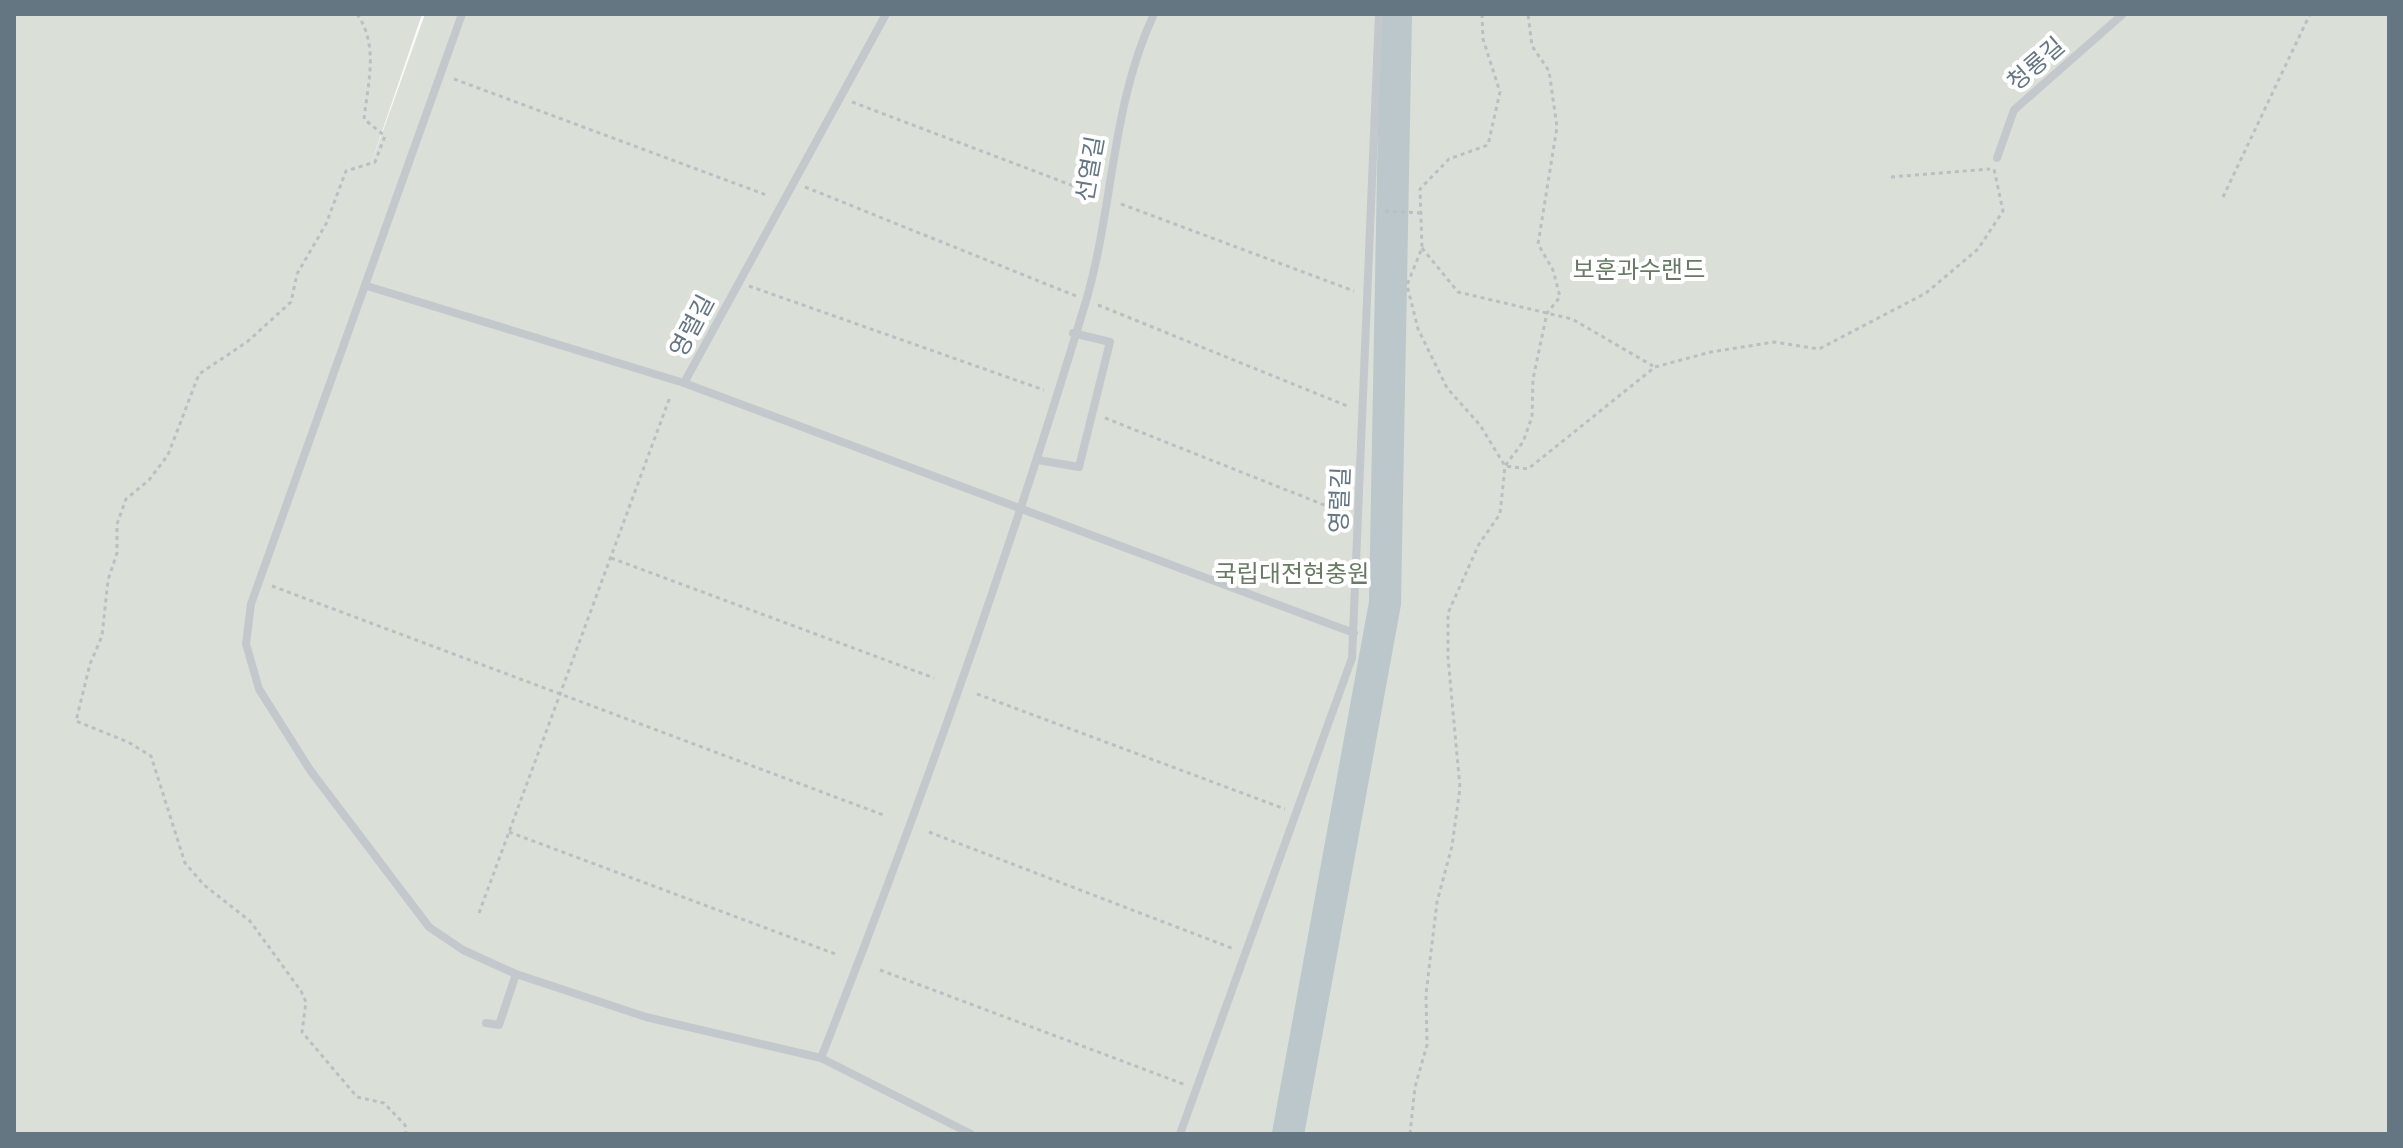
<svg xmlns="http://www.w3.org/2000/svg" width="2403" height="1148" font-family="'DM Sans','Noto Sans KR',sans-serif">
  <rect width="100%" height="100%" fill="#fafaf8"/>
  <polygon fill="#dadfd7" points="14,14 422,14 370,167 425,14 2389,14 2389,1134 14,1134"/>
  <g fill="none" stroke-linecap="round" stroke-linejoin="round">
    <polyline stroke="#bbc7cb" stroke-width="32" points="1288,1134 1385,603 1396,14"/>
    <g stroke="#bbbfc2" stroke-width="3" stroke-dasharray="4 4" stroke-linecap="butt">
      <path d="M357 14C379 45 368 83 364 119L385 136 375 162 346 171 326 224 297 274 291 302 247 342 199 374 168 455 149 480 126 499 117 524V553L108 580 102 636 90 664 76 721 128 742 151 756 185 863 204 885 250 921 301 991 306 1002 302 1032 357 1097 384 1103 405 1125 406 1134"/>
      <polyline points="1482,14 1483,39 1500,92 1488,145 1449,159 1420,189 1422,248 1407,285 1418,329 1447,388 1480,425 1505,466 1528,469 1655,367 1711,352 1774,342 1819,349 1926,293 1978,249 2003,211 1994,169"/>
      <polyline points="454,79 769,196"/>
      <polyline points="852,102 1095,194"/>
      <polyline points="1891,177 1990,169"/>
      <polyline points="805,187 1076,296"/>
      <polyline points="2223,197 2310,14"/>
      <polyline points="1121,204 1354,291"/>
      <polyline points="1385,211 1421,213"/>
      <polyline points="1422,248 1458,292 1572,319 1653,366"/>
      <polyline points="749,286 1044,390"/>
      <polyline points="1098,305 1350,407"/>
      <polyline points="1105,418 1347,514"/>
      <polyline points="611,558 934,678"/>
      <polyline points="272,586 886,816"/>
      <polyline points="977,694 1285,809"/>
      <polyline points="509,832 838,955"/>
      <polyline points="929,832 1234,949"/>
      <polyline points="479,913 670,397"/>
      <polyline points="880,970 1186,1085"/>
      <polyline points="1410,1134 1415,1087 1427,1045 1426,994 1437,902 1452,846 1460,788 1448,657 1448,613 1479,544 1500,514 1505,466 1523,442 1532,417 1533,379 1547,313 1560,297 1553,270 1538,244 1557,127 1549,71 1532,46 1528,14"/>
    </g>
    <g stroke="#c3c8cc" stroke-width="8">
      <polyline points="462,14 251,604 246,644 259,689 310,770 429,927 463,950 516,974 646,1017 821,1058 971,1134"/>
      <polyline points="886,14 684,383 1354,633"/>
      <polyline points="1997,158 2014,110 2123,14"/>
      <polyline points="367,286 684,383"/>
      <polyline points="1038,460 1079,467 1110,342 1073,333"/>
      <polyline points="486,1023 499,1025 516,974"/>
      <path d="M821 1058C919 809 1009 557 1086 301 1114 205 1111 105 1154 14"/>
      <polyline points="1180,1134 1352,658 1379,14"/>
    </g>
  </g>
  <g text-anchor="middle" stroke-width="8" stroke-linejoin="round" paint-order="stroke">
    <g font-size="24" fill="#657683" stroke="#fff">
      <text transform="translate(2036 64) rotate(-41)" y="8">청룡길</text>
      <text transform="translate(1090 169) rotate(-80)" y="8">선열길</text>
      <text transform="translate(692 326) rotate(-62)" y="8">영렬길</text>
      <text transform="translate(1340 500) rotate(-88)" y="8">영렬길</text>
    </g>
    <g font-size="24" fill="#687a64" stroke="#fff">
      <text x="1639" y="278">보훈과수랜드</text>
      <text x="1292" y="582">국립대전현충원</text>
    </g>
  </g>
  <rect width="2403" height="1148" fill="none" stroke="#657683" stroke-width="32"/>
</svg>
